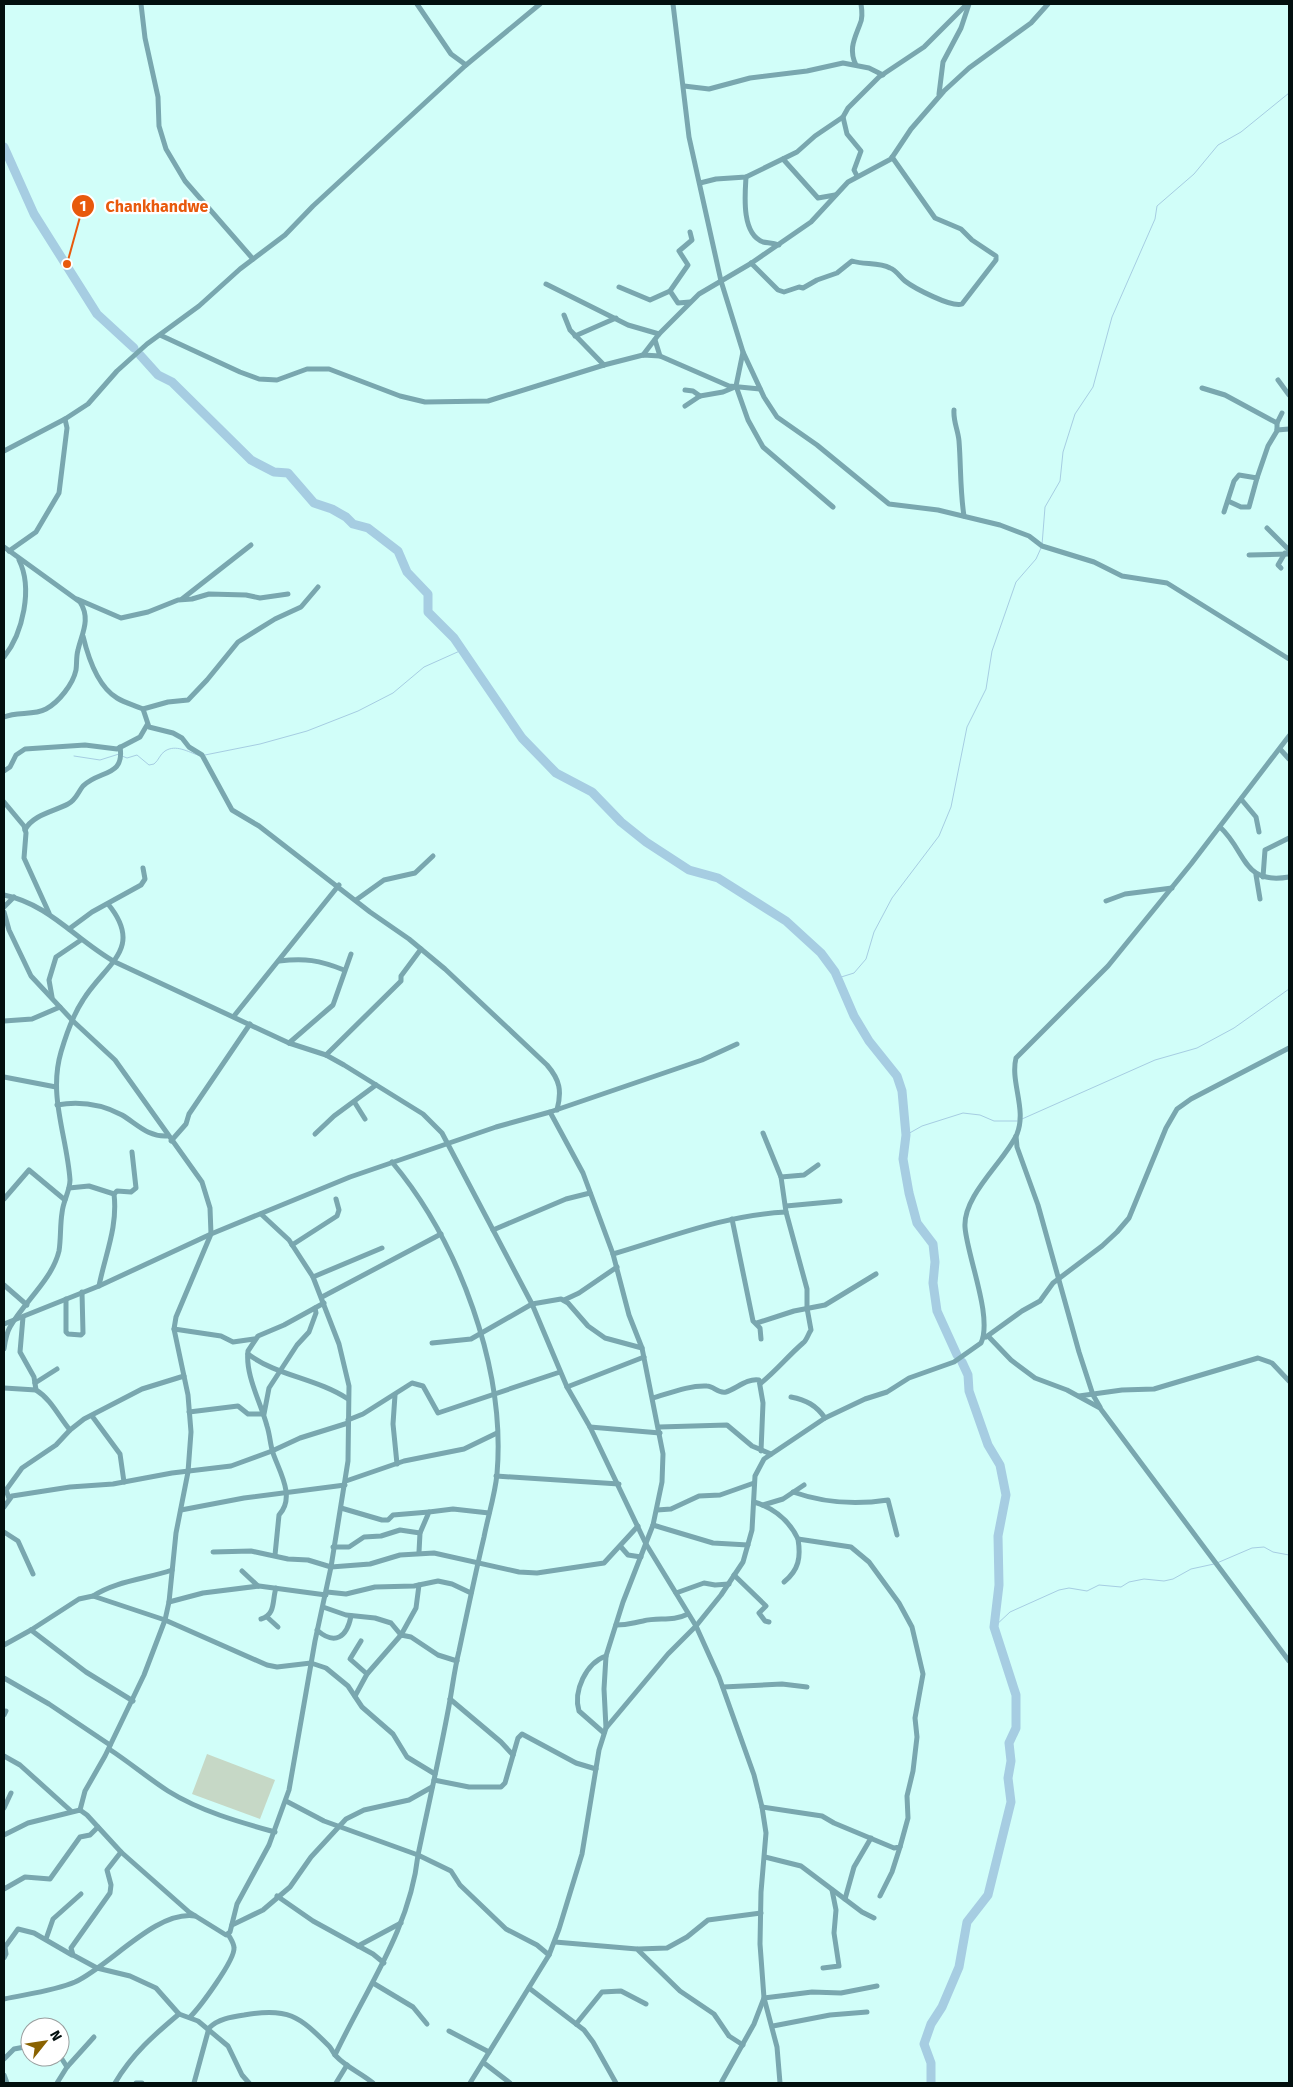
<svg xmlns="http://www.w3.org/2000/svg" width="1293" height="2087" font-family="'Fira Sans',sans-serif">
  <rect width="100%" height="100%" fill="#d1fef9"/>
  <polygon fill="#c6d8c6" points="207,1754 275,1780 260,1819 192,1794"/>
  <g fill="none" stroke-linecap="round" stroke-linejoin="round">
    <g stroke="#a6cde2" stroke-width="1">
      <polyline points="1042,545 1045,507 1060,481 1063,452 1075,414 1093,387 1112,317 1155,219 1157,206 1194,174 1218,145 1241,132 1289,93"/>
      <polyline points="205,755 260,744 307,731 358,711 393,693 424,667 462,650"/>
      <polyline points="74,756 100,760 119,754"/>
      <path d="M122 756 127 758 137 755 149 765 154 764C159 760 160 754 165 751 176 744 188 752 198 755"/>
      <polyline points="838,978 854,973 866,959 874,932 892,898 939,836 951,807 967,727 986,689 992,651 1016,582 1036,559 1041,548"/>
      <polyline points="1022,1119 1155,1060 1197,1048 1234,1028 1289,989"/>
      <polyline points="906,1135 922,1126 963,1113 980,1115 994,1121 1017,1121"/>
      <polyline points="1217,1563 1252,1548 1264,1547 1273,1552 1289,1555"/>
      <polyline points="994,1627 1010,1612 1059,1590 1069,1588 1087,1591 1099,1585 1121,1587 1129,1582 1144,1579 1164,1581 1173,1579 1191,1569 1214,1564"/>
    </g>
    <g stroke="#a6cde2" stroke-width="9">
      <polyline points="4,147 34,214 97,314 134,348"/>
      <polyline points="140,355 158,375 172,382 251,460 274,472 288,473 314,503 332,509 346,517 353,524 368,528 398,551 407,572 428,594 428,612 454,638 522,738 556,773 592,792 621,822 646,842 689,870 718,878 786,921 821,953 835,972 854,1016 869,1041 897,1076 902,1091 906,1135 903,1159 909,1193 917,1223 933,1244 935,1262 933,1283 937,1311 957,1355"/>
      <polyline points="931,2083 931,2063 924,2044 931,2024 942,2007 959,1967 967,1922 988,1895 1011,1802 1008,1778 1011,1761 1009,1743 1016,1728 1016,1695 994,1627 999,1585 998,1536 1006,1495 1000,1465 988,1445 969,1391 968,1375 962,1362"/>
    </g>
    <g stroke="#79a7af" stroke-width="5">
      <polyline points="141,4 145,38 158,97 159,126 166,149 185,181 253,259"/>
      <polyline points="417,4 451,54 466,65"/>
      <polyline points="673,4 689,137 721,281 743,352 764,397 777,417 817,445 889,504 938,510 1000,525 1029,536 1042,546 1094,562 1122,576 1167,583 1289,659"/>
      <path d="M856 65C848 49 855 38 860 24 863 18 862 10 861 4"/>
      <polyline points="684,86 709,89 750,78 807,71 843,63 869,68 883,75"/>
      <polyline points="939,94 943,62 961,28 969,4"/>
      <polyline points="843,117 847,134 861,151 854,170 857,176"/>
      <polyline points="783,159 818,198 835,195"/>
      <path d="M746 177C745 194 741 234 763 242 768 243 773 243 779 245"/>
      <polyline points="700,183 716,179 746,177 797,152 815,136 843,117 848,108 879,77 924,47 967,4"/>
      <path d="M751 263 778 290 784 292 799 287 803 288 817 280 837 273 852 261C864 265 879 262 890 268 896 270 900 277 905 281 914 288 952 308 962 304L996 260V256L972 240 961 229 935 218 892 157"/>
      <polyline points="546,284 628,325 659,334"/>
      <polyline points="619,287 650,300 670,291 678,303 690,302"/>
      <polyline points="670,291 688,265 679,251 692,240 690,232"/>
      <polyline points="564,315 570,330 604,365"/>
      <polyline points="160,335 240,372 259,379 277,380 307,369 329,369 400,396 425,402 488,401 604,365 643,355 660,356 729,386 760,389"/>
      <polyline points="575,336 616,318"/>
      <polyline points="655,340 660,356"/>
      <polyline points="743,352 736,386 748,420 763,447 833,507"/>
      <polyline points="643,355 659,334 699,294 750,264 811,222 848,182 891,159 911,129 944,91 969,68 1031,23 1048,4"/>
      <polyline points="1278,380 1289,395"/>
      <polyline points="1202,388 1225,395 1277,423 1277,431 1268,446 1257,478 1239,475 1234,481 1224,512"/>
      <polyline points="685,390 693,391 700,396"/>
      <polyline points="685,406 700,396 723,392 735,387"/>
      <path d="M954 410C953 421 958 430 959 441 961 466 960 491 964 516"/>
      <polyline points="1277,423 1282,413"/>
      <polyline points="1277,430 1289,429"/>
      <polyline points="4,451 65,419 88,404 117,371 147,344 199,306 240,269 285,235 313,206 466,65 540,4"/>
      <polyline points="1228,501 1241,507 1249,507 1257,478"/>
      <polyline points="1267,528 1289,550"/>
      <path d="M4 547 80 602C91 619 82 633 78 650 76 657 77 663 76 670 73 684 59 702 46 709 33 716 17 711 4 717"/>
      <polyline points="9,551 36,532 59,493 67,428 65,419"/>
      <polyline points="1249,555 1289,554"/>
      <polyline points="1281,568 1278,565 1285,553"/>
      <polyline points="77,599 121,618 148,612 178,600 192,599 209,594 246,595 260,598 288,594"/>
      <polyline points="182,599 251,545"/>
      <path d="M83 636C88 657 97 686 117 698 125 703 134 705 143 709L149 727 173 733 182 738 189 747 202 755 232 810 259 826 370 912 409 939 445 969 547 1065C560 1080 562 1091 557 1110"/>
      <path d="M4 657C23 633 33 588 19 560"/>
      <polyline points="143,709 168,702 188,700 207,680 238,642 275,619 301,607 318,587"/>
      <polyline points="1280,749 1289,759"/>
      <polyline points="4,771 10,767 16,755 25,749 85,745 117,749 140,737 147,725"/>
      <polyline points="1241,799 1256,817 1259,832"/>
      <polyline points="4,802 24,826 26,833 24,858 49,913"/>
      <path d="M1220 827C1247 852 1242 885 1289 877"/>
      <path d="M25 830C32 815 55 811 68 804 76 800 78 792 83 786 99 770 125 777 120 747"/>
      <polyline points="1256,875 1260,899"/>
      <polyline points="1263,877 1265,850 1289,838"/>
      <path d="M4 895C49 904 76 940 115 962L289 1043 326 1055 344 1065 423 1114 442 1133 532 1304 567 1387 590 1427 646 1544 696 1626 719 1677 754 1775 762 1807 766 1833 761 1892 760 1944 764 1998 754 2024 721 2083"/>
      <polyline points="356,900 384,880 415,873 433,856"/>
      <polyline points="1106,901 1125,894 1172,888"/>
      <polyline points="4,907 14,897"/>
      <polyline points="4,912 9,930 31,976 73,1021 115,1060 202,1182 210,1208 211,1234 176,1317 174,1329 188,1395 191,1432 188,1472 176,1533 169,1602 165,1620 144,1675 105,1756 85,1791 80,1810"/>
      <polyline points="69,929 92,912 141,885 145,879 143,868"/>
      <path d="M279 961C305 958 319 960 344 970"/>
      <polyline points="52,997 49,980 56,957 81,940"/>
      <polyline points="234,1016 339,885"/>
      <polyline points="4,1021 32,1019 60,1007"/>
      <polyline points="289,1043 333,1005 351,954"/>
      <polyline points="326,1055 401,981 401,976 421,949"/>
      <polyline points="4,1077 56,1087"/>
      <polyline points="355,1103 365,1119"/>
      <path d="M57 1105C80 1101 101 1104 122 1115 137 1124 148 1137 167 1136"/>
      <polyline points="315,1134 334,1116 376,1085"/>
      <polyline points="1016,1136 1017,1147 1038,1205 1079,1352 1093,1395 1100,1407"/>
      <polyline points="171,1141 186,1124 189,1114 250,1024"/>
      <polyline points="781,1177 804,1175 818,1165"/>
      <path d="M69 1188 89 1186 114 1194C118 1227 105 1255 99 1286"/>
      <polyline points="114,1194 117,1191 131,1192 136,1188 132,1152"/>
      <polyline points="4,1199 29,1170 65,1200"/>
      <polyline points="786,1206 840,1201"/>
      <polyline points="732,1219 753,1321 760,1328 761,1339"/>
      <polyline points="493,1230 566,1199 590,1193"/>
      <polyline points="292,1245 337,1216 339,1210 336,1199"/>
      <path d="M613 1254C671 1237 725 1215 786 1212"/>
      <polyline points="313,1277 382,1248"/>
      <polyline points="4,1285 27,1305"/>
      <polyline points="322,1297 441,1234"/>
      <polyline points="66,1299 66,1332 68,1334 81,1335 83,1333 82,1292"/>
      <polyline points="564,1300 579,1293 617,1267"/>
      <polyline points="23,1317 20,1352 34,1377 36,1390"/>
      <polyline points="757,1323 794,1311 825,1305 876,1274"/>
      <polyline points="4,1324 99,1286 211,1234 350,1177 496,1127 550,1112 702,1060 737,1044"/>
      <polyline points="174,1329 221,1336 233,1342 254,1339"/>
      <polyline points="988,1336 1011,1360 1035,1378 1067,1390 1100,1408 1289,1661"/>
      <polyline points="986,1337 1022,1311 1040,1301 1053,1283 1102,1246 1117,1232 1129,1218 1166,1128 1177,1109 1191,1099 1289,1048"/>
      <polyline points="432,1343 471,1339 532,1304 561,1299 568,1303 588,1326 605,1338 642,1348"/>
      <path d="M4 1349C5 1342 6 1334 10 1327 24 1302 52 1280 59 1251 61 1239 60 1225 62 1213 63 1201 70 1191 70 1180 67 1136 48 1096 61 1052 66 1035 73 1015 83 1000 105 964 145 949 108 904"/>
      <path d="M248 1354C277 1376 316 1378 348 1399"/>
      <polyline points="35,1383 57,1369"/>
      <path d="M761 1383C776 1371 788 1356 803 1343 807 1340 808 1334 811 1330L807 1308V1289L786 1212 781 1177 763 1133"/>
      <polyline points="567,1387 644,1357"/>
      <path d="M4 1388 36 1390C51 1399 59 1417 70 1430"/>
      <polyline points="395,1395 393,1424 397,1464"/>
      <polyline points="1079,1396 1122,1390 1154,1389 1258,1358 1272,1363 1289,1381"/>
      <path d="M791 1397C806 1400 816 1405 825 1418"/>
      <path d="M653 1398C670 1393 690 1385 707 1386 714 1386 718 1394 726 1392 736 1389 747 1378 759 1380L763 1403 761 1451"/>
      <polyline points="189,1412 238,1406 248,1414 264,1414 269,1388 297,1345 309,1332 316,1313 315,1308"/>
      <polyline points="92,1416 120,1454 124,1482"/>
      <polyline points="348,1420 363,1414 412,1383 423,1386 438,1413 560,1372"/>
      <polyline points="590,1427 660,1433"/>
      <polyline points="659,1427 727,1425 752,1446 771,1454"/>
      <polyline points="496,1476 619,1484"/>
      <polyline points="346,1481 404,1461 464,1449 497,1433"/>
      <path d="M793 1492C824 1503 855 1505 888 1500L897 1535"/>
      <polyline points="9,1498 6,1490 22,1468 56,1445 70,1430 84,1419 142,1389 184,1376"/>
      <path d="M754 1502C774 1508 789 1520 798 1539L851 1547 869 1562 899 1603 912 1627 923 1674 915 1718 917 1737 913 1771 907 1796 908 1818 900 1847 894 1848 834 1823 822 1816 762 1807"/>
      <polyline points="763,1505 783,1499 804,1485"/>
      <polyline points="4,1507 12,1496 70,1487 113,1484 172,1473 231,1466 272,1451 300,1438 348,1423"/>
      <polyline points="341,1508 382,1520 388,1520 393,1515 429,1512"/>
      <polyline points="181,1510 244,1498 345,1485"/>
      <polyline points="657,1510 671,1509 699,1496 720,1495 754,1483"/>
      <polyline points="653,1525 713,1543 748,1545"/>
      <polyline points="4,1532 18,1541 33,1574"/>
      <polyline points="333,1547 349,1547 364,1537 381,1536 400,1530 420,1533"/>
      <polyline points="621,1547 628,1555 641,1557"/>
      <polyline points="213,1552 251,1551 288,1559 308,1560 331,1567 370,1564 400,1555 434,1553 519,1572 537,1573 604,1563 638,1526"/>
      <polyline points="419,1552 420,1533 429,1512 453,1509 489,1513"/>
      <path d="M275 1555 279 1515C296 1497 279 1471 273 1453 270 1444 270 1435 267 1426 261 1403 245 1375 248 1351L258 1336 284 1325 324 1303"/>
      <polyline points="242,1571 258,1586"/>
      <polyline points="734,1575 766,1606 759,1613 765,1621 769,1622"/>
      <path d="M784 1582C799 1570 801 1557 798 1539"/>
      <polyline points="327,1592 346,1594 375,1587 414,1586 438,1581 452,1584 471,1593"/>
      <polyline points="676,1593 704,1583 715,1585 729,1584"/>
      <path d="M93 1596C116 1581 146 1579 172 1570"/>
      <polyline points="169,1602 203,1593 259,1586 326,1595"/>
      <polyline points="323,1607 346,1615 375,1618 391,1623 401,1635 416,1608 419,1585"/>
      <polyline points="267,1617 278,1627"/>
      <path d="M261 1619C276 1615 272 1600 276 1588"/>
      <path d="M616 1625C628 1625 632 1623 643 1621 659 1617 672 1622 688 1614"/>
      <polyline points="31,1630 86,1672 133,1701"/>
      <path d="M317 1630C335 1646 347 1637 351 1616"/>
      <polyline points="361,1641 350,1659 367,1674"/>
      <polyline points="4,1645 31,1630 79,1599 93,1596 165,1620 267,1665 277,1667 311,1663 326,1668 348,1686 362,1707 393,1734 407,1757 435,1774"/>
      <polyline points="4,1678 49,1704 110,1745"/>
      <polyline points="723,1687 782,1684 807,1687"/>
      <polyline points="355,1696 367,1674 401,1635 411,1637 438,1655 457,1661"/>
      <polyline points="450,1699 501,1742 513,1755"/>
      <polyline points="4,1715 6,1711"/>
      <path d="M606 1728 668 1654 696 1626 721 1595 743 1562 752 1530 755 1476 764 1459 825 1418 865 1399 887 1392 909 1378 954 1362 981 1343C993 1317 967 1256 965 1227 963 1195 1005 1161 1017 1134 1027 1109 1010 1082 1016 1058L1108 966 1191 864 1289 736"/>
      <path d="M604 1733 579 1711C573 1691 586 1663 606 1656"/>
      <path d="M109 1749C129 1762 148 1778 168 1791 200 1811 239 1822 275 1832"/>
      <polyline points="4,1756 20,1765 71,1811"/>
      <polyline points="434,1780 469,1787 501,1787 505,1783 518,1738 522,1734 576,1763 596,1769"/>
      <polyline points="286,1801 324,1821 418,1855 451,1871 460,1885 506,1929 537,1945 549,1955"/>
      <polyline points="4,1808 11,1793"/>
      <polyline points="4,1835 28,1823 80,1810 87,1815 121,1852 189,1912 226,1935 230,1932 237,1904 269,1845 289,1790 315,1641 331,1567 348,1461 349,1386 339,1344 313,1277 289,1240 261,1214"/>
      <polyline points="121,1852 107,1870 111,1885 110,1893 71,1948 73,1955 97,1968 130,1976 156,1988 179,2014 198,2021 228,2046 242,2075 249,2083"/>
      <polyline points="765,1857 801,1866 862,1912 874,1918"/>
      <polyline points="4,1889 25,1877 50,1879 80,1837 90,1835 98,1827"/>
      <polyline points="277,1896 313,1921 373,1954 384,1963"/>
      <polyline points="880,1896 892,1872 900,1847"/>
      <polyline points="845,1899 854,1867 871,1838"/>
      <polyline points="232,1925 263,1910 290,1887 311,1857 346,1819 364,1810 409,1800 432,1787"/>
      <polyline points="46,1939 53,1919 81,1894"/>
      <polyline points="555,1942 637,1949 680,1991 714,2014 729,2036 743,2045"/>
      <polyline points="358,1946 401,1923"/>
      <polyline points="638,1949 667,1948 687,1937 708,1920 761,1913"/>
      <polyline points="4,1958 6,1954 5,1947 18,1929 34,1933 72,1955"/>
      <polyline points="823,1968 839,1966 834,1933 836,1910 832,1890"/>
      <polyline points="373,1983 413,2007 427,2024"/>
      <polyline points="529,1988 584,2030 593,2042 616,2083"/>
      <path d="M4 1999C27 1994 54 1991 75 1982 110 1966 156 1910 195 1916"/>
      <path d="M190 2017C200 2007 235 1960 234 1948 234 1943 230 1938 228 1934"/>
      <polyline points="576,2024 602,1992 621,1991 646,2004"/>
      <polyline points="773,2026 830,2015 867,2012"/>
      <polyline points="449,2031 489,2052"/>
      <path d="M335 2055C366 1989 410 1929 418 1855 428 1807 439 1759 448 1711 452 1691 454 1671 459 1651 467 1613 475 1575 484 1537 488 1516 495 1495 497 1474 506 1369 459 1242 392 1162"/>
      <polyline points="60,2056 67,2067"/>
      <polyline points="4,2059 14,2049 30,2046"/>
      <polyline points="484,2063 510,2083"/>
      <polyline points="4,2075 7,2083"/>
      <polyline points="57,2083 67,2067 94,2037"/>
      <path d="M115 2083C132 2054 154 2035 179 2014"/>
      <polyline points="136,2083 142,2083"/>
      <path d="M194 2083 209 2028C218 2019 231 2017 244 2015 288 2007 299 2016 329 2046 332 2049 333 2053 336 2056 346 2067 361 2073 373 2083"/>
      <polyline points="336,2083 347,2065"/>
      <polyline points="470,2083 549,1955 559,1929 582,1854 599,1750 606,1728 604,1689 606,1656 623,1602 653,1525 662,1482 663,1454 642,1348 629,1315 613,1254 583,1173 550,1112"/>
      <polyline points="780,2083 777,2047 764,1998 812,1992 841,1993 877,1986"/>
    </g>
  </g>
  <path fill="none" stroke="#e8590c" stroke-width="2" d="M67 264L83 206"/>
  <g fill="#e8590c" stroke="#fff" stroke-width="2">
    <circle cx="67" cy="264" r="5"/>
    <circle cx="83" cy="206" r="12"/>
  </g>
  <g font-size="15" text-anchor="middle" font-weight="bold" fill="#fff">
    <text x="83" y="211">1</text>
  </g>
  <g font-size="16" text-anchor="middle" font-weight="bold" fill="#e8590c" stroke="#fff" stroke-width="4.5" stroke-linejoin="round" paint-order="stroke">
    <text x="157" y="212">Chankhandwe</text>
  </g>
  <rect width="1293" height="2087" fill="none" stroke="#020f0e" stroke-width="10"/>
  <g transform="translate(45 2042) rotate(60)"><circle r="24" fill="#ffffff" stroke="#9a9f9f"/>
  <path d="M0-4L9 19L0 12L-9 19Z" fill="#8a6200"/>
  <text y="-8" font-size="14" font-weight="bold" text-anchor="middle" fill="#020f0e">N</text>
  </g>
</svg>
